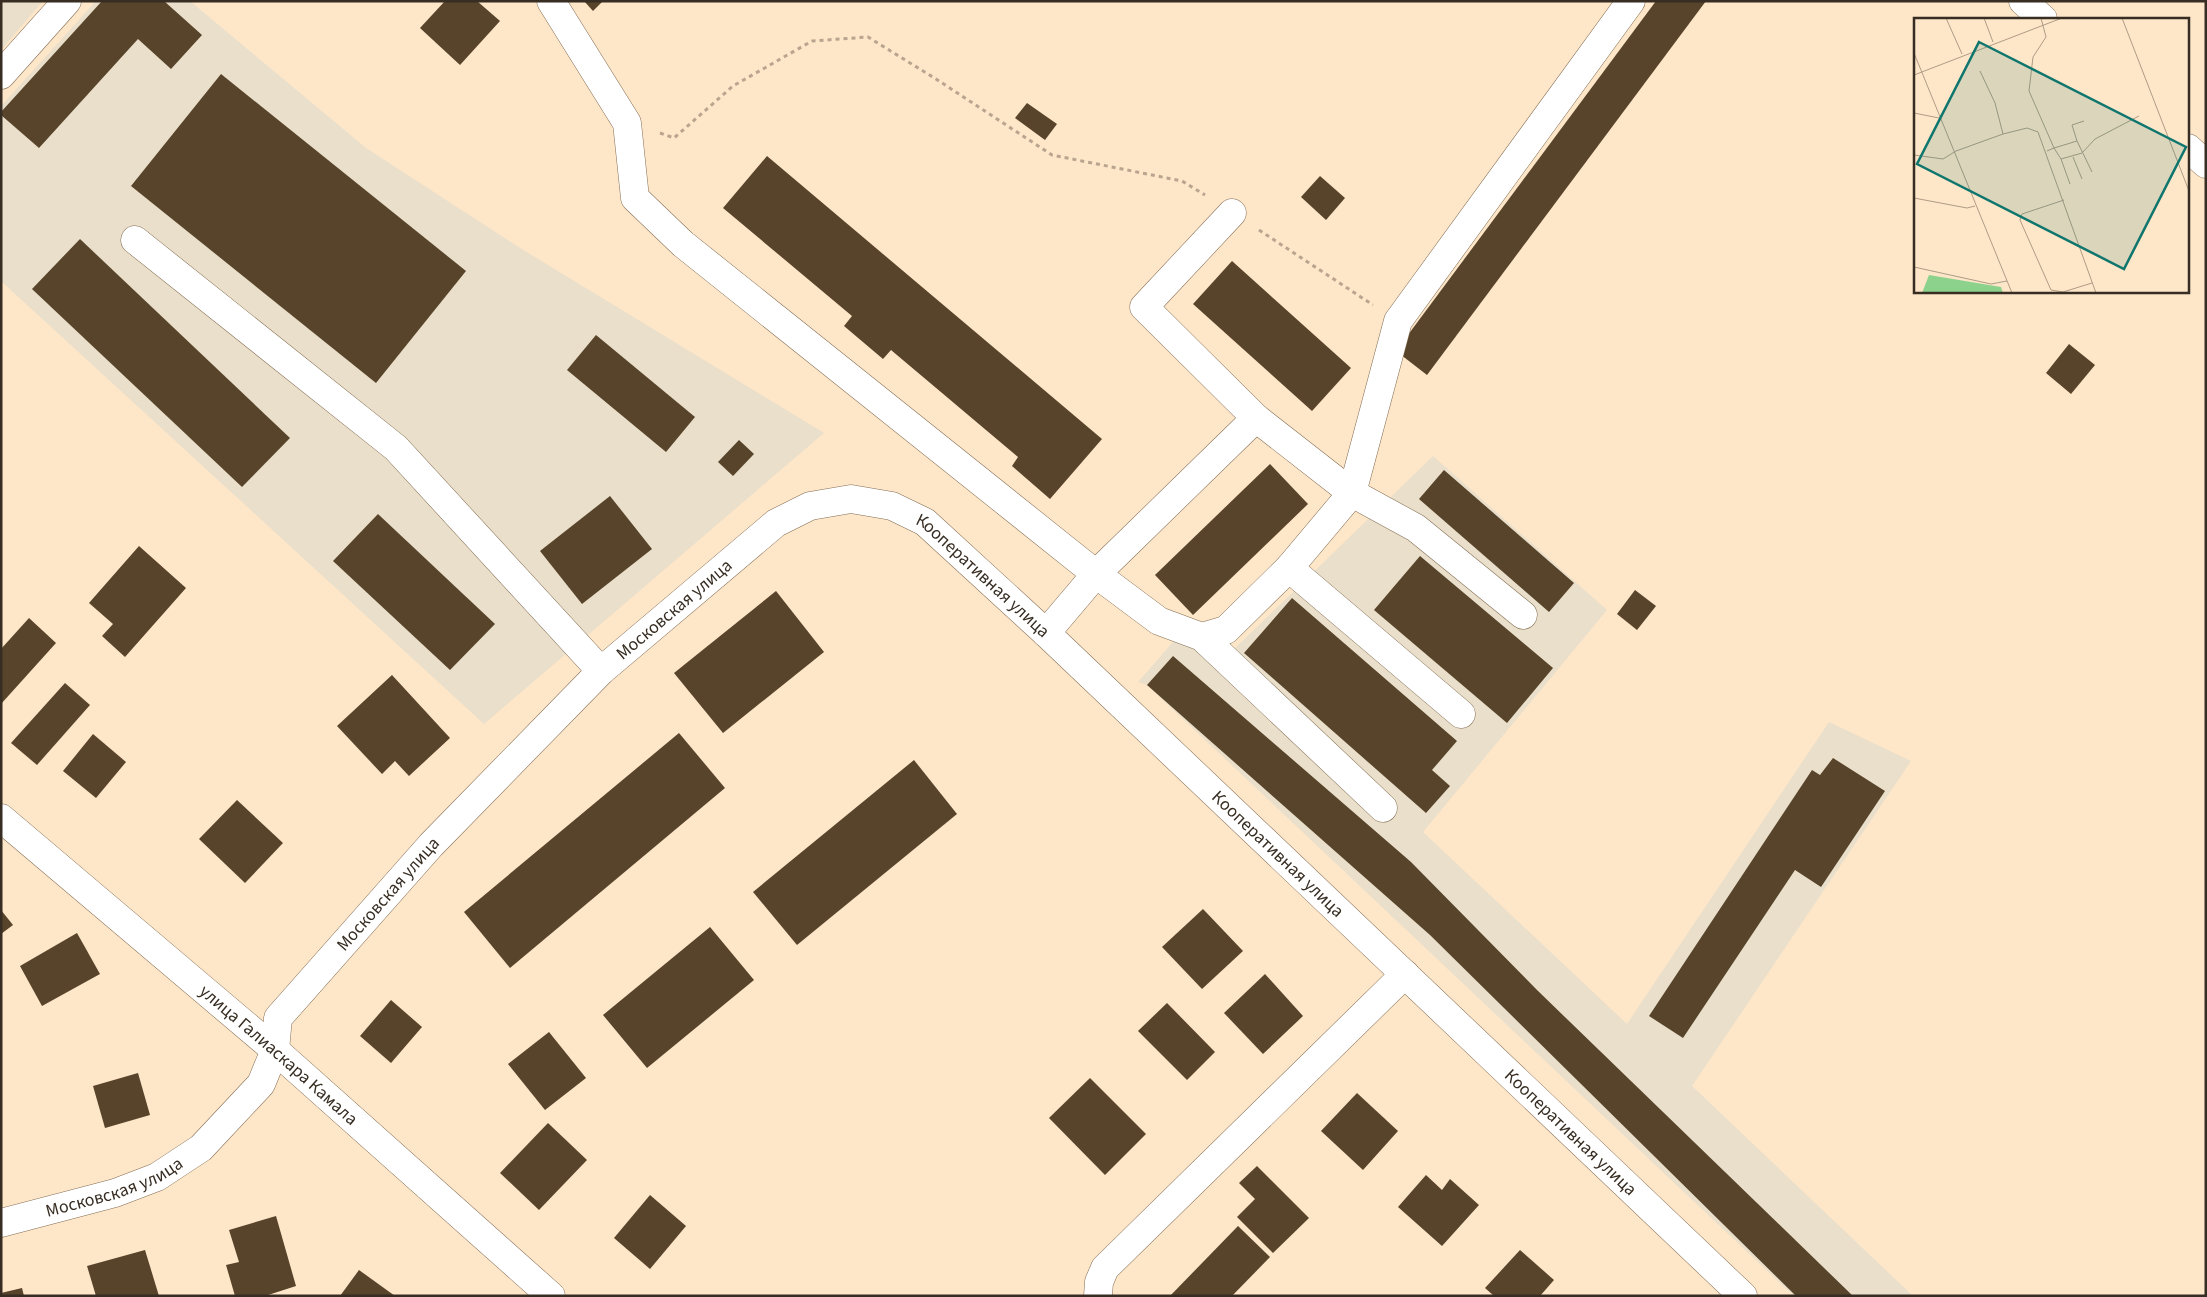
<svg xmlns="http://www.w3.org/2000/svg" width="2207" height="1297" font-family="'Source Sans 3',sans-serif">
  <rect width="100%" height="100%" fill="#fee6c9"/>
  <g fill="#eadfca">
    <polygon points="1,1 43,1 1,50"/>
    <polygon points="96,1 190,1 366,148 520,248 824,433 484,724 1,281 1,106"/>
    <polygon points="1433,456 1607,610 1423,832 1627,1024 1829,722 1911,761 1692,1086 1913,1296 1794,1296 1147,685 1138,682 1180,634 1229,654"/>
  </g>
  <g fill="#57442b">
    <polygon points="102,1 164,1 202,35 171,69 138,39 39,148 1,115 1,112"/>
    <polygon points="445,1 477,1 500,21 460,65 420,28"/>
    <polygon points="584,1 603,1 593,11"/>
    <polygon points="1656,1 1706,1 1427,375 1396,351"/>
    <polygon points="221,74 466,271 376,383 131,186"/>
    <polygon points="1027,103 1057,124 1045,140 1015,118"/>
    <polygon points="767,156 1102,439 1050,499 1012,466 1018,457 891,350 883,359 844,326 852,316 723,208"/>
    <polygon points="1320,176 1345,198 1326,220 1301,197"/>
    <polygon points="80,239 290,438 242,487 32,289"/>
    <polygon points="1232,261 1351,368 1312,411 1193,304"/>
    <polygon points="596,335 695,417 666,452 567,370"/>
    <polygon points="2069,344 2095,365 2071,394 2046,373"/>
    <polygon points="739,440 754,454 733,476 718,462"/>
    <polygon points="1270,464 1308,504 1193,615 1155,575"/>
    <polygon points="1444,470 1574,583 1549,612 1419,499"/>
    <polygon points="610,496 652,549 582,604 540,551"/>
    <polygon points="378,514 495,624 450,670 333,561"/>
    <polygon points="139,546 186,588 125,657 102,636 113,624 89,603"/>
    <polygon points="1420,556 1553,668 1507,723 1374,610"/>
    <polygon points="1635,590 1656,606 1637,630 1617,614"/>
    <polygon points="776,591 824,652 723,733 674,673"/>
    <polygon points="1292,598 1457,741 1432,770 1450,786 1426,813 1244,653"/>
    <polygon points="29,618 56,643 1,704 1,649"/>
    <polygon points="1173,656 1411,862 1537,990 1853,1296 1796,1296 1430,935 1147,685"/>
    <polygon points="392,675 450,738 409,776 395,761 382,774 337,726"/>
    <polygon points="65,683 90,705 37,765 11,743"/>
    <polygon points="679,733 725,788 510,968 464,912"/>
    <polygon points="93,734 126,762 96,798 63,771"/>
    <polygon points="1833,758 1885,791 1821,887 1795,870 1683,1038 1649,1016 1812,770 1820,775"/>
    <polygon points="914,760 957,814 797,945 753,892"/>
    <polygon points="237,800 283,843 245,883 199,839"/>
    <polygon points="1203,909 1243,951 1202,989 1162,947"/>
    <polygon points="1,910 13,925 1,934"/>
    <polygon points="710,927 754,980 647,1068 603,1015"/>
    <polygon points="77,933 100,974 42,1006 20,966"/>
    <polygon points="1265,974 1303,1016 1263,1054 1224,1013"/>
    <polygon points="391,1000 422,1027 391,1063 360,1036"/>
    <polygon points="1167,1003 1215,1052 1187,1080 1138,1031"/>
    <polygon points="549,1032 586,1078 545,1110 508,1064"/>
    <polygon points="138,1073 150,1115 105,1128 93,1086"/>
    <polygon points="1090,1078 1146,1134 1105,1175 1049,1118"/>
    <polygon points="1357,1093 1398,1131 1363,1170 1321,1131"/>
    <polygon points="548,1123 587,1160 539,1210 500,1173"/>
    <polygon points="1257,1166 1309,1218 1273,1253 1237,1217 1255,1199 1239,1183"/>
    <polygon points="1426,1175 1442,1190 1450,1179 1479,1205 1442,1246 1398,1207"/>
    <polygon points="650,1195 686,1226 650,1269 614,1238"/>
    <polygon points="276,1216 296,1286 265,1296 235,1296 226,1265 239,1262 229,1230"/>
    <polygon points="1238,1226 1270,1257 1232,1296 1170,1296"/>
    <polygon points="145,1250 159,1296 96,1296 87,1266"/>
    <polygon points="1520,1250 1554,1280 1540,1296 1494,1296 1485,1288"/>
    <polygon points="359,1270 395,1296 340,1296"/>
    <polygon points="22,1288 24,1296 1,1296 1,1293"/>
  </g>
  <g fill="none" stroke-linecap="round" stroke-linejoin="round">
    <g stroke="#836e54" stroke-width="29">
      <g id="minor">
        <polyline points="551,1 627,123 635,198 683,244 1096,574 1046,633"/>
        <polyline points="2023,1 2043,19"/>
        <polyline points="1,75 67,1"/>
        <polyline points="2188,148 2206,164"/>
        <polyline points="1232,213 1144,307 1256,418 1096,574 1159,621 1202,637 1226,630 1289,568 1352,493 1398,321 1631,1"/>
        <polyline points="135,240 396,448 601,671"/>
        <polyline points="1256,418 1352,493 1416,528 1523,615"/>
        <polyline points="1289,568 1461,714"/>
        <polyline points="1202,637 1383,808"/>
        <path id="s1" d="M1 818 275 1050 551 1296"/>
        <path id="s2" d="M1 1223 115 1193 157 1177 201 1148 261 1084 275 1050 278 1018 431 845 601 671 776 523 810 506 851 499 892 506 925 522 1046 633 1743 1296"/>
        <polyline points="1098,1296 1099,1282 1105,1268 1405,974"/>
      </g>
    </g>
    <g stroke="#b9a58f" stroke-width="3" stroke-dasharray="4 4" stroke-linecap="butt">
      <polyline points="660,133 674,138 733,86 812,41 868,37 936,79 1052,155 1182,181 1205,195"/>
      <polyline points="1259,230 1373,305"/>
    </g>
    <use href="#minor" stroke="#fff" stroke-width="28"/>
  </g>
  <g text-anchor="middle" stroke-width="5" stroke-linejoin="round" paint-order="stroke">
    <g font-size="18" fill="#372d22" stroke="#fee6c9">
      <text dy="6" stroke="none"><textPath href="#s2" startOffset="1312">Кооперативная улица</textPath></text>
      <text dy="6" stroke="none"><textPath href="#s2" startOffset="942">Московская улица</textPath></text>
      <text dy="6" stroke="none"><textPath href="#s2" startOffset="1718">Кооперативная улица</textPath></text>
      <text dy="6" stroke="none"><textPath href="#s2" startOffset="538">Московская улица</textPath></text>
      <text dy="6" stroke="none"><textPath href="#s1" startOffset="365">улица Галиаскара Камала</textPath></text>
      <text dy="6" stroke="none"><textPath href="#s2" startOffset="2122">Кооперативная улица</textPath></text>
      <text dy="6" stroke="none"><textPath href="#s2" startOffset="119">Московская улица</textPath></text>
    </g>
  </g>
  <g transform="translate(1914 18)">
    <rect width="275" height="275" fill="#fee6c9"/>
    <path d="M15 257 87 269 89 275H8Z" fill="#8dd28c"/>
    <path fill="none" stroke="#ae9c86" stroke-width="1" d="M32 0 48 36M70 0 79 24M127 0 132 19 119 39 115 73 140 130 133 133M208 0 275 173M0 35 98 275M66 53 81 85 89 116M0 57 148 0M0 95 25 100M170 103 158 107 163 123 140 130 147 141 168 135 181 121 225 98M163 123 178 154M0 137 29 141 42 133 89 116 113 110 124 114 182 275M159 139 168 161M147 141 156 166M0 180 53 190 61 188M150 182 108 196 106 202 137 272 149 274 178 265M0 249 77 266 93 263"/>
    <path fill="#0f766e" fill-opacity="0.15" stroke="#0f766e" stroke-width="2.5" d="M65 24 272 129 210 251 3 146Z"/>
    <rect width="275" height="275" fill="none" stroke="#372d22" stroke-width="2.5"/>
  </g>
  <rect width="2207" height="1297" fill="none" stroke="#372d22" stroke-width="5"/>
</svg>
